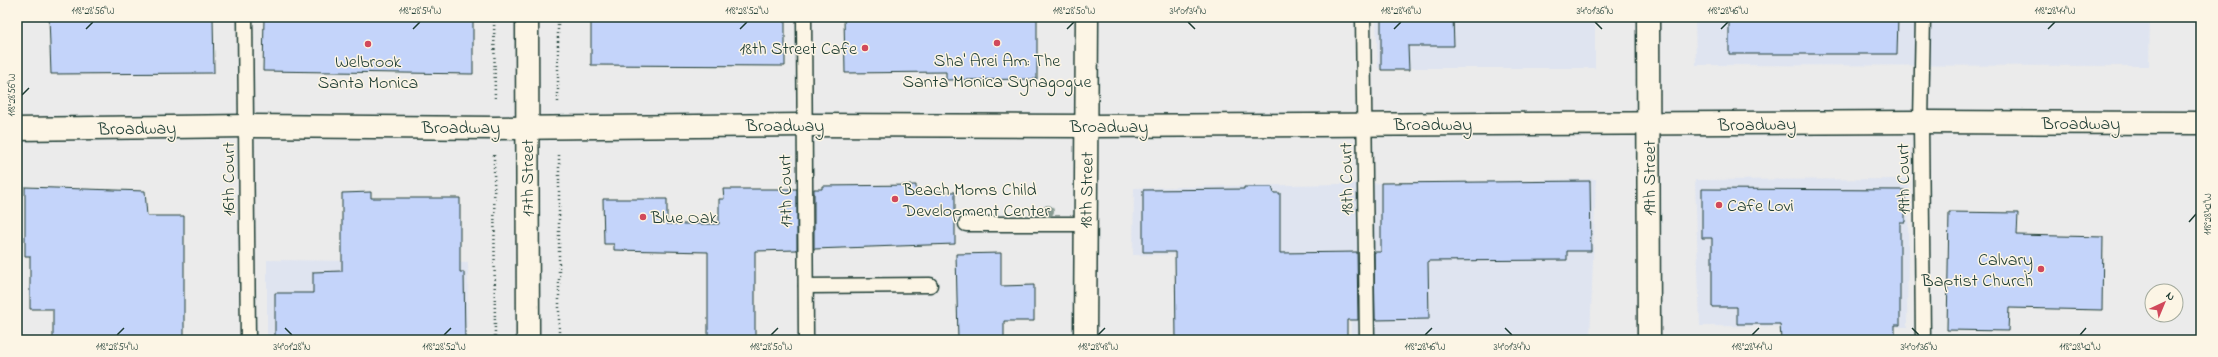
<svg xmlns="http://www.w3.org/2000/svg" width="2218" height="357" font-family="'Indie Flower',sans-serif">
  <rect width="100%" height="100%" fill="#ebebeb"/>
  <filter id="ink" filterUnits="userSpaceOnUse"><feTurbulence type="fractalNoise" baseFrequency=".025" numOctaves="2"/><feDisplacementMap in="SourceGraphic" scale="8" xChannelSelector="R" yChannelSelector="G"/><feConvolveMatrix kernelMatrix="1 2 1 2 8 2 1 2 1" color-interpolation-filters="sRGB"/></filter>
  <g filter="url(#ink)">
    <g fill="#dfe4f0">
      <polygon points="1376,17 1595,17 1595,68 1378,68"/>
      <polygon points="1695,17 2150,17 2149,66 1696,65"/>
      <polygon points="1596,179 1590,340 1351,340 1349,252 1133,255 1134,188"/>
      <polygon points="1909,179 1907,327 1700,326 1695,180"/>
      <polygon points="267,260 468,262 467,340 267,340"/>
    </g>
    <g fill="#c4d4fa" stroke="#1f3d34">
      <polygon points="49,17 213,17 214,73 51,74"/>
      <polygon points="264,17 473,17 473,74 263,71"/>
      <polygon points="591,17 785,17 785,66 591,65"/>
      <polygon points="844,17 1037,17 1037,79 946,80 946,72 845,73"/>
      <polygon points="1381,17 1453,17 1454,46 1408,46 1409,70 1381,70"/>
      <polygon points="1729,17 1898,17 1897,54 1729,54"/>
      <polygon points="1590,181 1591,251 1567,251 1567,260 1428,261 1429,319 1375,320 1374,252 1381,252 1381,183"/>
      <polygon points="916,185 916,191 955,192 955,244 814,249 814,189 822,189 822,186"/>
      <polygon points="25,187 145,191 147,216 184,216 184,340 53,340 53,309 30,309 30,256 25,256"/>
      <polygon points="1244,187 1272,187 1274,193 1280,193 1280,253 1357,252 1358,320 1347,320 1347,340 1176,340 1175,252 1143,252 1143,190 1244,189"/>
      <polygon points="723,189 797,189 797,250 755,251 755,340 708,340 708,252 614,250 614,244 604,244 603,199 667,199 667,224 719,224 719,199 724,199"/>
      <polygon points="1702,189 1905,190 1905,222 1900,222 1900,325 1895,325 1895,340 1781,340 1780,324 1737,324 1737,307 1712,307 1712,238 1702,238"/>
      <polygon points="371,192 371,198 460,198 460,272 464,272 465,340 275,340 275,293 313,293 313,272 342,271 342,193"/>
      <polygon points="1949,212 2018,213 2017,235 2103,237 2102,310 2009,308 2008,331 1947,330"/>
      <polygon points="1001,253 1001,286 1034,285 1034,321 1004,321 1004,340 958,340 956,254"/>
    </g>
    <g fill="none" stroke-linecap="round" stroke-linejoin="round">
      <g stroke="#1f3d34" stroke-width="17">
        <g id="lane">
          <polyline points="245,17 248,340"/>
          <polyline points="804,17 806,340"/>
          <polyline points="1363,17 1367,340"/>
          <polyline points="1923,17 1921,122 1923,340"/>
          <polyline points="966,224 1085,224"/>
          <polyline points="806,286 930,285"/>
        </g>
      </g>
      <g stroke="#1f3d34" stroke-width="25">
        <g id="street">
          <polyline points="1648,17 1649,340"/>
          <polyline points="1085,340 1087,17"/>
        </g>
      </g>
      <g stroke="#1f3d34" stroke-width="25">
        <g id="secondary">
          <polyline points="527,17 528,340"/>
          <polyline points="17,129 246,126 495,128 803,125 1087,126 1921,122 2201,123"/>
        </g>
      </g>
      <g stroke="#1f3d34" stroke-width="2.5" stroke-dasharray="1 3" stroke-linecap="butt">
        <polyline points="494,17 495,100"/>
        <polyline points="558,17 558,102"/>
        <polyline points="494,155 495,340"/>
        <polyline points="559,155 559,340"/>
      </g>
      <use href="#lane" stroke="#fcf5e5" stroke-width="14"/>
      <use href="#street" stroke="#fcf5e5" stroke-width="22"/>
      <use href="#secondary" stroke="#fcf5e5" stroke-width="22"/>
    </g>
    <circle fill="#879a91" cx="1048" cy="211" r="6"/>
  </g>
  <path fill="none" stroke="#1f3d34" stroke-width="1.5" d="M1188 22 1195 29M1595 22 1602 29M86 29 93 22M413 29 420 22M740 29 747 22M1067 29 1074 22M1394 29 1401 22M1721 29 1728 22M2048 29 2055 22M22 95 29 88M2189 222 2196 214M285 328 292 335M1505 328 1512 335M1912 328 1919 335M117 335 124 328M444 335 451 328M771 335 778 328M1098 335 1105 328M1425 335 1432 328M1752 335 1759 328M2080 335 2086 328"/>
  <g fill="#d1495b" stroke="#fcf5e5" stroke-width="1.5">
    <circle cx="997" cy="43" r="4"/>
    <circle cx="368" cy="44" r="4"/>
    <circle cx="865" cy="48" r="4"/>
    <circle cx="895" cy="199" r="4"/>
    <circle cx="1719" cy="205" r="4"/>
    <circle cx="643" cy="217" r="4"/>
    <circle cx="2041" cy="269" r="4"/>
  </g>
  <g text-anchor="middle" stroke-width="3" stroke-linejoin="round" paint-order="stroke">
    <g font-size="18" fill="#1f3d34" stroke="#fcf5e5" text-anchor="start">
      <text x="857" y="54" text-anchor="end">18th Street Cafe</text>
      <text x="997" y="66" text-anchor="middle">Sha' Arei Am: The<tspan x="997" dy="21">Santa Monica Synagogue</tspan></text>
      <text x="368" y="67" text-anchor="middle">Welbrook<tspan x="368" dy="21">Santa Monica</tspan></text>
      <text x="903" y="195">Beach Moms Child<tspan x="903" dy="21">Development Center</tspan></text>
      <text x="1727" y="211">Cafe Lovi</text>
      <text x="651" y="223">Blue Oak</text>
      <text x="2033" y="265" text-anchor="end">Calvary<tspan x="2033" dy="21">Baptist Church</tspan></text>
    </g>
    <g font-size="18" fill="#1f3d34" stroke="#fcf5e5">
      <text x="2081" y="129">Broadway</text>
      <text x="1433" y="130">Broadway</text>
      <text transform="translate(1757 124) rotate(-1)" y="6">Broadway</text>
      <text x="785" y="131">Broadway</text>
      <text x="1109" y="132">Broadway</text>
      <text x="461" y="133">Broadway</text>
      <text transform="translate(137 128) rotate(-1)" y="6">Broadway</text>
      <text transform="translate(527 178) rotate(-90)" y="6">17th Street</text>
      <text transform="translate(1649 178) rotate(-90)" y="6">19th Street</text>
      <text transform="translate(228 179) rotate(-90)" y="6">16th Court</text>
      <text transform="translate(1346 179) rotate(-91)" y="6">18th Court</text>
      <text transform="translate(1903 179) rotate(-91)" y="6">19th Court</text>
      <text transform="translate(1086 190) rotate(-89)" y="6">18th Street</text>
      <text transform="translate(785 191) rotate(-91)" y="6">17th Court</text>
    </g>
  </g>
  <rect width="2218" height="357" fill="none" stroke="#fcf5e5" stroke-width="44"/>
  <g transform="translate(2164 303) rotate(44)"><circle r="19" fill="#fcf5e5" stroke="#a4ab9e"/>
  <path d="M0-3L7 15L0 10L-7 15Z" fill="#d1495b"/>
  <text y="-6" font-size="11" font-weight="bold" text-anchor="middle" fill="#1f3d34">N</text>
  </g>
  <rect x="22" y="22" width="2174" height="313" fill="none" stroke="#1f3d34" stroke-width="1.5"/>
  <g font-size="10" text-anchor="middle" fill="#1f3d34">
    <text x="93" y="14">118°28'56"W</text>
    <text x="420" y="14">118°28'54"W</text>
    <text x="747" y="14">118°28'52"W</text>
    <text x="1074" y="14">118°28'50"W</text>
    <text x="1188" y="14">34°01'34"N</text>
    <text x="1401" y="14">118°28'48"W</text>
    <text x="1595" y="14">34°01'36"N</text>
    <text x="1728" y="14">118°28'46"W</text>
    <text x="2055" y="14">118°28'44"W</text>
    <text transform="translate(11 95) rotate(-90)" y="4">118°28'56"W</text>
    <text transform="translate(2207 214) rotate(-90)" y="4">118°28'42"W</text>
    <text x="117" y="350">118°28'54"W</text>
    <text x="292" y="350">34°01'28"N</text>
    <text x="444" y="350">118°28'52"W</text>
    <text x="771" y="350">118°28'50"W</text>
    <text x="1098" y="350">118°28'48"W</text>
    <text x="1425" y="350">118°28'46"W</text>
    <text x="1512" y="350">34°01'34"N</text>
    <text x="1752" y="350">118°28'44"W</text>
    <text x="1919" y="350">34°01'36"N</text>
    <text x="2080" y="350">118°28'42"W</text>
  </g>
</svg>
